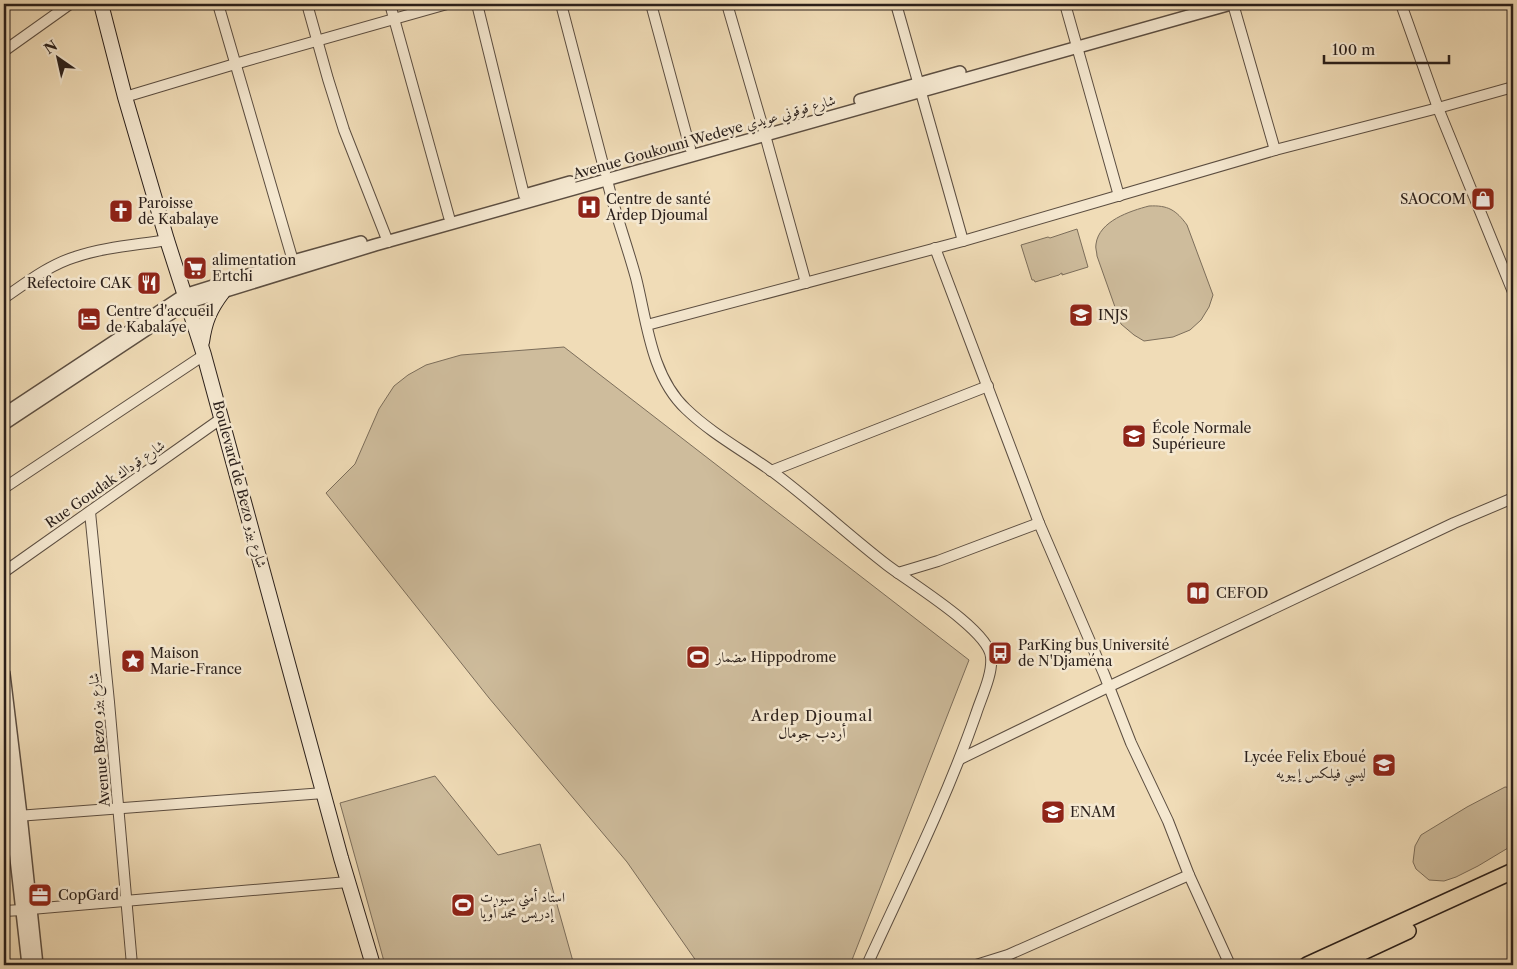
<svg xmlns="http://www.w3.org/2000/svg" width="1517" height="969" font-family="'Libre Caslon Text',Amiri,serif">
  <rect width="100%" height="100%" fill="#f0dcb7"/>
  <filter id="stains"><feTurbulence type="fractalNoise" baseFrequency=".004" numOctaves="4"/><feColorMatrix values="0 0 0 0 .2 0 0 0 0 .09 0 0 0 0 .02 0 0 0 .5 -.17"/></filter>
  <radialGradient id="worn" r=".72"><stop offset=".6" stop-color="#630" stop-opacity="0"/><stop offset="1" stop-color="#630" stop-opacity=".3"/></radialGradient>
  <g fill="#cebc9c" stroke="#7c6e5b">
    <path d="M1149 206C1168 205 1176 210 1187 225L1213 295 1209 307 1201 320 1190 330 1173 337 1144 341 1134 335 1121 324 1097 256C1097 252 1095 248 1096 244 1099 221 1130 211 1149 206Z"/>
    <polygon points="1077,229 1088,267 1062,275 1062,273 1060,274 1059,275 1035,282 1034,280 1032,280 1021,245 1048,237 1050,238"/>
    <polygon points="564,347 969,660 850,965 699,965 627,862 489,698 326,493 355,464 379,409 394,386 408,375 426,365 461,355"/>
    <polygon points="435,776 498,855 540,844 574,965 385,965 340,803"/>
    <polygon points="1505,787 1513,788 1513,845 1478,866 1456,877 1444,881 1429,880 1416,869 1413,862 1415,846 1421,835 1467,807"/>
  </g>
  <g fill="none" stroke-linecap="round" stroke-linejoin="round">
    <g stroke="#5c4e41" stroke-width="12">
      <g id="minor">
        <polyline points="218,4 293,261"/>
        <polyline points="307,4 328,79 344,130 388,242"/>
        <polyline points="390,4 449,217"/>
        <polyline points="477,4 524,195"/>
        <polyline points="561,4 605,172"/>
        <polyline points="651,4 690,148"/>
        <polyline points="727,4 763,128"/>
        <polyline points="896,4 963,241"/>
        <polyline points="1065,4 1119,196"/>
        <polyline points="1233,4 1275,150"/>
        <polyline points="1401,4 1438,108 1513,292"/>
        <polyline points="4,51 70,4"/>
        <polyline points="125,97 235,64 447,4"/>
        <polyline points="765,135 806,283"/>
        <path d="M607 180C615 213 627 245 636 278 647 322 651 376 686 409 712 434 744 451 773 472 812 501 848 535 887 565 909 582 989 630 991 657 993 674 981 698 976 714 946 800 905 882 867 965"/>
        <polyline points="935,248 1039,523 1104,674 1131,743 1168,821 1189,875 1230,965"/>
        <path d="M4 298C26 283 49 265 75 257 104 247 137 245 167 240"/>
        <polyline points="647,325 963,241 1275,150 1438,108 1513,87"/>
        <polyline points="771,471 988,386"/>
        <polyline points="4,488 204,355"/>
        <polyline points="90,512 109,702 132,965"/>
        <polyline points="4,572 222,418"/>
        <polyline points="898,573 938,561 1039,523"/>
        <polyline points="960,759 1108,687 1454,523 1513,498"/>
        <polyline points="4,817 324,793"/>
        <polyline points="31,909 348,882"/>
        <polyline points="4,911 22,910"/>
        <polyline points="976,965 1008,955 1189,875"/>
      </g>
    </g>
    <g stroke="#5c4e41" stroke-width="14">
      <g id="tertiary">
        <polyline points="860,100 960,72"/>
        <polyline points="528,194 570,182"/>
        <polyline points="4,414 184,295 293,261 361,242"/>
        <polyline points="4,424 187,303 375,245 1231,4"/>
        <polyline points="4,674 21,815 37,965"/>
        <polyline points="4,752 28,965"/>
      </g>
    </g>
    <g stroke="#2a1f1a" stroke-width="16">
      <g id="secondary">
        <polyline points="101,4 125,97 167,240 204,355 341,858 373,965"/>
        <path d="M202 342C205 321 210 309 223 292"/>
      </g>
    </g>
    <g stroke="#2a1f1a" stroke-width="18">
      <g id="primary">
        <polyline points="1307,965 1513,871"/>
        <polyline points="1335,965 1408,931"/>
      </g>
    </g>
    <use href="#minor" stroke="#f5e8d0" stroke-width="10"/>
    <use href="#tertiary" stroke="#f5e8d0" stroke-width="11"/>
    <use href="#secondary" stroke="#f5e8d0" stroke-width="14"/>
    <use href="#primary" stroke="#f0dcb7" stroke-width="15"/>
  </g>
  <defs>
    <g id="shop-square" transform="scale(1.25)"><rect x="-9" y="-9" width="18" height="18" rx="4" fill="#8f2418" stroke="#f5e8d0"/><path d="M-5-2.5h2.3a2.7 3.5 0 0 1 5.4 0H5L5.5 6h-11ZM-1.5-2.5h3a1.5 2.3 0 0 0-3 0Z" fill="#fff"/></g>
    <g id="hospital-square" transform="scale(1.25)"><rect x="-9" y="-9" width="18" height="18" rx="4" fill="#8f2418" stroke="#f5e8d0"/><path d="M-5-5h3v3.5h4V-5h3V5h-3V1.5h-4V5h-3Z" fill="#fff"/></g>
    <g id="church-square" transform="scale(1.25)"><rect x="-9" y="-9" width="18" height="18" rx="4" fill="#8f2418" stroke="#f5e8d0"/><path d="M-1.2-6h2.4v3.5h3.3v2.4h-3.3V6h-2.4V-.1h-3.3v-2.4h3.3Z" fill="#fff"/></g>
    <g id="supermarket-square" transform="scale(1.25)"><rect x="-9" y="-9" width="18" height="18" rx="4" fill="#8f2418" stroke="#f5e8d0"/><path d="M-6-5.5h2.5l.6 2H6L4.5 2H-2.5L-4.4-4H-6ZM-1.5 3.2a1.3 1.3 0 1 0 .1 0ZM3 3.2a1.3 1.3 0 1 0 .1 0Z" fill="#fff"/></g>
    <g id="restaurant-square" transform="scale(1.25)"><rect x="-9" y="-9" width="18" height="18" rx="4" fill="#8f2418" stroke="#f5e8d0"/><path d="M-5-6h1v4h1v-4h1v4h1v-4h1v5L-1.5 .5V6h-2V.5L-5-1ZM5-6V6H3V1.5H1.5Q1.5-4 5-6Z" fill="#fff"/></g>
    <g id="school-square" transform="scale(1.25)"><rect x="-9" y="-9" width="18" height="18" rx="4" fill="#8f2418" stroke="#f5e8d0"/><path d="M0-5L7-2L0 1L-7-2ZM-4 1L0 2.5L4 1V4Q0 6-4 4Z" fill="#fff"/></g>
    <g id="hotel-square" transform="scale(1.25)"><rect x="-9" y="-9" width="18" height="18" rx="4" fill="#8f2418" stroke="#f5e8d0"/><path d="M-6-4.5h1.5V1H6V5H4.5V3h-9V5H-6ZM-4 0a1.8 1.8 0 1 1 3.6 0ZM.5 0V-2.5h3Q6-2.5 6 0Z" fill="#fff"/></g>
    <g id="university-square" transform="scale(1.25)"><rect x="-9" y="-9" width="18" height="18" rx="4" fill="#8f2418" stroke="#f5e8d0"/><path d="M0-5L7-2L0 1L-7-2ZM-4 1L0 2.5L4 1V4Q0 6-4 4Z" fill="#fff"/></g>
    <g id="library-square" transform="scale(1.25)"><rect x="-9" y="-9" width="18" height="18" rx="4" fill="#8f2418" stroke="#f5e8d0"/><path d="M-6-4Q-3-5.5-.7-3.5V5Q-3 3-6 4ZM6-4Q3-5.5 .7-3.5V5Q3 3 6 4Z" fill="#fff"/></g>
    <g id="bus-square" transform="scale(1.25)"><rect x="-9" y="-9" width="18" height="18" rx="4" fill="#8f2418" stroke="#f5e8d0"/><path d="M-5-6H5V4H4V6H2V4H-2V6H-4V4H-5ZM-3.5-4V0h7V-4ZM-3.5 1.2v1.5H-2V1.2ZM2 1.2v1.5H3.5V1.2Z" fill="#fff"/></g>
    <g id="stadium-square" transform="scale(1.25)"><rect x="-9" y="-9" width="18" height="18" rx="4" fill="#8f2418" stroke="#f5e8d0"/><path d="M0-5a6.5 5 0 1 0 0 10a6.5 5 0 1 0 0-10ZM-3.5-1.8h7v3.6h-7Z" fill="#fff"/></g>
    <g id="sight-square" transform="scale(1.25)"><rect x="-9" y="-9" width="18" height="18" rx="4" fill="#8f2418" stroke="#f5e8d0"/><path d="M0-6L1.8-2.2L6-1.7L2.9 1.2L3.7 5.4L0 3.3L-3.7 5.4L-2.9 1.2L-6-1.7L-1.8-2.2Z" fill="#fff"/></g>
    <g id="office-square" transform="scale(1.25)"><rect x="-9" y="-9" width="18" height="18" rx="4" fill="#8f2418" stroke="#f5e8d0"/><path d="M-6-3h4V-5.5h4V-3h4V5H-6ZM-1-4.5V-3h2v-1.5ZM-6 0V1H6V0Z" fill="#fff"/></g>
  </defs>
  <g fill-rule="evenodd">
    <use href="#shop-square" x="1483" y="199"/>
    <use href="#hospital-square" x="589" y="207"/>
    <use href="#church-square" x="121" y="211"/>
    <use href="#supermarket-square" x="195" y="268"/>
    <use href="#restaurant-square" x="149" y="283"/>
    <use href="#school-square" x="1081" y="315"/>
    <use href="#hotel-square" x="89" y="319"/>
    <use href="#university-square" x="1134" y="436"/>
    <use href="#library-square" x="1198" y="593"/>
    <use href="#bus-square" x="1000" y="653"/>
    <use href="#stadium-square" x="698" y="657"/>
    <use href="#sight-square" x="133" y="661"/>
    <use href="#school-square" x="1384" y="765"/>
    <use href="#university-square" x="1053" y="812"/>
    <use href="#office-square" x="40" y="895"/>
    <use href="#stadium-square" x="463" y="905"/>
  </g>
  <g text-anchor="middle" stroke-width="5" stroke-linejoin="round" paint-order="stroke">
    <g font-size="14" fill="#2a1f1a" stroke="#f5e8d0">
      <text transform="translate(704 137) rotate(-16)" y="5">Avenue Goukouni Wedeye شارع قوقوني عويدي</text>
      <text transform="translate(105 484) rotate(-35)" y="5">Rue Goudak شارع قوداك</text>
      <text transform="translate(240 484) rotate(75)" y="5">Boulevard de Bezo شارع بيزو</text>
      <text transform="translate(99 740) rotate(-95)" y="5">Avenue Bezo شارع بيزو</text>
    </g>
    <g font-size="14" fill="#2a1f1a" stroke="#f5e8d0" text-anchor="start">
      <text x="606" y="204">Centre de santé<tspan x="606" dy="16">Ardep Djoumal</tspan></text>
      <text x="1466" y="204" text-anchor="end">SAOCOM</text>
      <text x="138" y="208">Paroisse<tspan x="138" dy="16">de Kabalaye</tspan></text>
      <text x="212" y="265">alimentation<tspan x="212" dy="16">Ertchi</tspan></text>
      <text x="132" y="288" text-anchor="end">Refectoire CAK</text>
      <text x="106" y="316">Centre d'accueil<tspan x="106" dy="16">de Kabalaye</tspan></text>
      <text x="1098" y="320">INJS</text>
      <text x="1152" y="433">École Normale<tspan x="1152" dy="16">Supérieure</tspan></text>
      <text x="1216" y="598">CEFOD</text>
      <text x="1018" y="650">ParKing bus Université<tspan x="1018" dy="16">de N'Djaména</tspan></text>
      <text x="150" y="658">Maison<tspan x="150" dy="16">Marie-France</tspan></text>
      <text x="716" y="662">مضمار Hippodrome</text>
      <text x="1366" y="762" text-anchor="end">Lycée Felix Eboué<tspan x="1366" dy="16">ليسي فيلكس إيبويه</tspan></text>
      <text x="1070" y="817">ENAM</text>
      <text x="58" y="900">CopGard</text>
      <text x="480" y="902">استاد أمني سبورت<tspan x="480" dy="16">إدريس محمد أويا</tspan></text>
    </g>
    <g font-size="15" letter-spacing="1" fill="#2a1f1a" stroke="#f5e8d0">
      <text x="812" y="721">Ardep Djoumal<tspan x="812" dy="17">أردب جومال</tspan></text>
    </g>
  </g>
  <rect width="1517" height="969" fill="none" stroke="#f0dcb7" stroke-width="20"/>
  <rect x="5" y="5" width="1507" height="959" fill="none" stroke="#2a1f1a" stroke-width="2.5"/>
  <rect x="10" y="10" width="1497" height="949" fill="none" stroke="#2a1f1a"/>
  <g transform="translate(58 58) rotate(326)" stroke="#f5e8d0" stroke-width="4" paint-order="stroke">
  <path d="M0-4L9 19L0 12L-9 19Z" fill="#2a1f1a"/>
  <text y="-8" font-size="14" font-weight="bold" text-anchor="middle" fill="#2a1f1a">N</text>
  </g>
  <path d="M1324 55v8h125v-8" fill="none" stroke="#2a1f1a" stroke-width="2.5"/>
  <text x="1332" y="55" font-size="15" fill="#2a1f1a" stroke="#f5e8d0" stroke-width="4" paint-order="stroke">100 m</text>
  <rect width="100%" height="100%" filter="url(#stains)"/>
  <rect width="100%" height="100%" fill="url(#worn)"/>
</svg>
